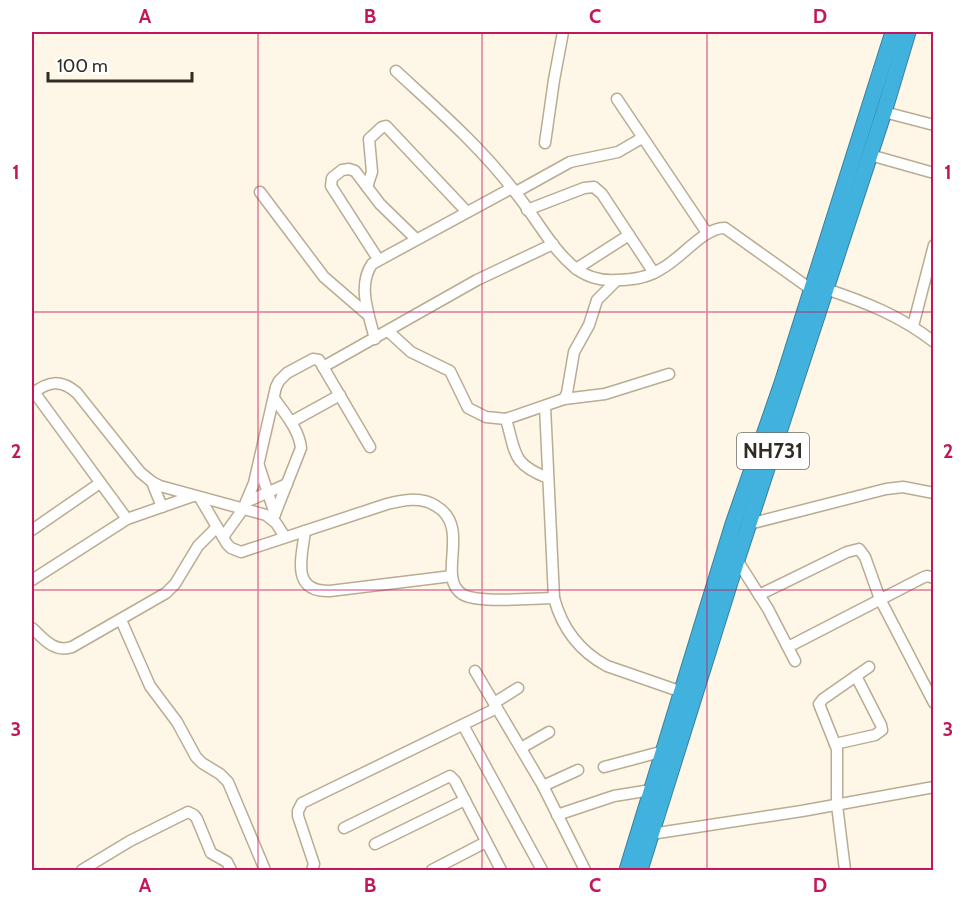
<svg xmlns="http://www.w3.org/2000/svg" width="965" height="902" font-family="Cabin,sans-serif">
  <rect width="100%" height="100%" fill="#fef6e6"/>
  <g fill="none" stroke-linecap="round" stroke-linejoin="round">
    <g stroke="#b9ac92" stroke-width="13">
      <g id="minor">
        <path d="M396 71C437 109 481 147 515 192 535 216 550 247 574 267 586 277 602 281 617 280 632 280 649 277 661 269 681 259 704 227 725 228L812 290"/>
        <polyline points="617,99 707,233"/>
        <polyline points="884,112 934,125"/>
        <polyline points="545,143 554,80 563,32"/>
        <polyline points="870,155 934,173"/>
        <polyline points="367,187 372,172 369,139 382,127 386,126 467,212"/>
        <polyline points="260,192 324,277 368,315"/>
        <polyline points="516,192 570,162 618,152 642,138"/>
        <polyline points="527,210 584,188 594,187 602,194 654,273"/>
        <polyline points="378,259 331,186 332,178 342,170 349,169 355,171 380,204 416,239"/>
        <polyline points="576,269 629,235"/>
        <path d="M826 289C865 302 901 316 934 342"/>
        <polyline points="913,326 934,245"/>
        <polyline points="388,331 411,352 450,371 468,408 486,417 506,419 564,399 567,393 574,352 589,325 597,300 616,281"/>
        <path d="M375 339C369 315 357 286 372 264L512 188"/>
        <polyline points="323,367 477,280 553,244"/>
        <polyline points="34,392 127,519"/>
        <path d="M32 394C48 381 61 379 77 393L140 472 152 482 160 486 266 515 276 523 285 537"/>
        <polyline points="564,399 605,394 669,374"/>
        <path d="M545 406 554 598C562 628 579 651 607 666L682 692"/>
        <path d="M506 419C516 454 512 464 548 478"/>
        <polyline points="291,422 340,395"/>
        <polyline points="259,466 275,514"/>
        <polyline points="152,482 162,507"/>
        <path d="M200 498 227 544 231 548 241 552 387 504C403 500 421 496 436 506 472 527 436 577 462 594 478 604 533 598 554 598"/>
        <polyline points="246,502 287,484"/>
        <path d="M273 519 301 448C299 429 284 413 274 398"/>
        <polyline points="749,524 886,489 903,487 934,493"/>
        <polyline points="32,530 100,483"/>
        <path d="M305 531C302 557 290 592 330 591L452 576"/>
        <polyline points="223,537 243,509 254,483 276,387 279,381 287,373 313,359 319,360 370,447"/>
        <polyline points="737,560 768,609 795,661"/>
        <polyline points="32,580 127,519 193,496"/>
        <polyline points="759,595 847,552 859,549 865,557 880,599 934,703"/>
        <polyline points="121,620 150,686 177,722 196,757 202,763 220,774 228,782 265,870"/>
        <path d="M32 628C44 639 54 653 72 647L166 593 175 584 198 546 217 527"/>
        <polyline points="788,647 922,578 927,576 934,578"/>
        <polyline points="475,671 543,786 585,870"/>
        <polyline points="494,703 518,688"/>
        <polyline points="463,725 542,870"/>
        <polyline points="835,744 875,735 882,730 881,725 856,676"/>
        <polyline points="521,748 549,732"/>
        <polyline points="604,767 664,751"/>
        <polyline points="543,786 578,770"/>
        <polyline points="557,815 614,796 651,790"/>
        <polyline points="344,828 450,776 455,781 501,870"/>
        <polyline points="651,834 802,811 934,787"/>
        <polyline points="375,844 465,800"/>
        <polyline points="82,870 130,841 188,812 194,815 197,819 211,853 227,862 231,870"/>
        <polyline points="312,870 314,864 298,816 298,811 302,803 497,708"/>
        <polyline points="432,870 486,842"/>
        <polyline points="845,870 837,805 837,749 819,704 823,699 869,667"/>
      </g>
    </g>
    <g stroke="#3b829c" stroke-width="17">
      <g id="highway">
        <polyline points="627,870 733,524 782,383 893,32"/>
        <polyline points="640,870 737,560 884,112 908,32"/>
      </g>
    </g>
    <use href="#minor" stroke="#fff" stroke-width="10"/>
    <use href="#highway" stroke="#41b1de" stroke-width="15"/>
  </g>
  <path fill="none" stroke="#c2185b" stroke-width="1.5" stroke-opacity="0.55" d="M258 32V870M482 32V870M707 32V870M32 312H934M32 590H934"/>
  <g text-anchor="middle" stroke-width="4.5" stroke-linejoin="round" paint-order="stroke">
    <rect fill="#fff" stroke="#6f6b64" stroke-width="1.5" x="737" y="433" width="72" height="36" rx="4.5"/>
    <g font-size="21" font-weight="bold" fill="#312c21">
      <text x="773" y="458">NH731</text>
    </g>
  </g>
  <rect width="965" height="902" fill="none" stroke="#ffffff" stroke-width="66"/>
  <path d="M48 72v9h144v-9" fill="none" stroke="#312c21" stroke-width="3"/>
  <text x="57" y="72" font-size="18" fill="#312c21" stroke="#ffffff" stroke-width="4.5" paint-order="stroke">100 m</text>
  <rect x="33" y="33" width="899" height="836" fill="none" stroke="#c2185b" stroke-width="2"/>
  <g font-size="20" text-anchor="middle" font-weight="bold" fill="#c2185b">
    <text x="145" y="23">A</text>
    <text x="370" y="23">B</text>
    <text x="595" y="23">C</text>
    <text x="820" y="23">D</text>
    <text x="16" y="179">1</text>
    <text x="948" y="179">1</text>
    <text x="16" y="458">2</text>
    <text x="948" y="458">2</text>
    <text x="16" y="736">3</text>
    <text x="948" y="736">3</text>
    <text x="145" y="892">A</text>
    <text x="370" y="892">B</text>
    <text x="595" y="892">C</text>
    <text x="820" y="892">D</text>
  </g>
</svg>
